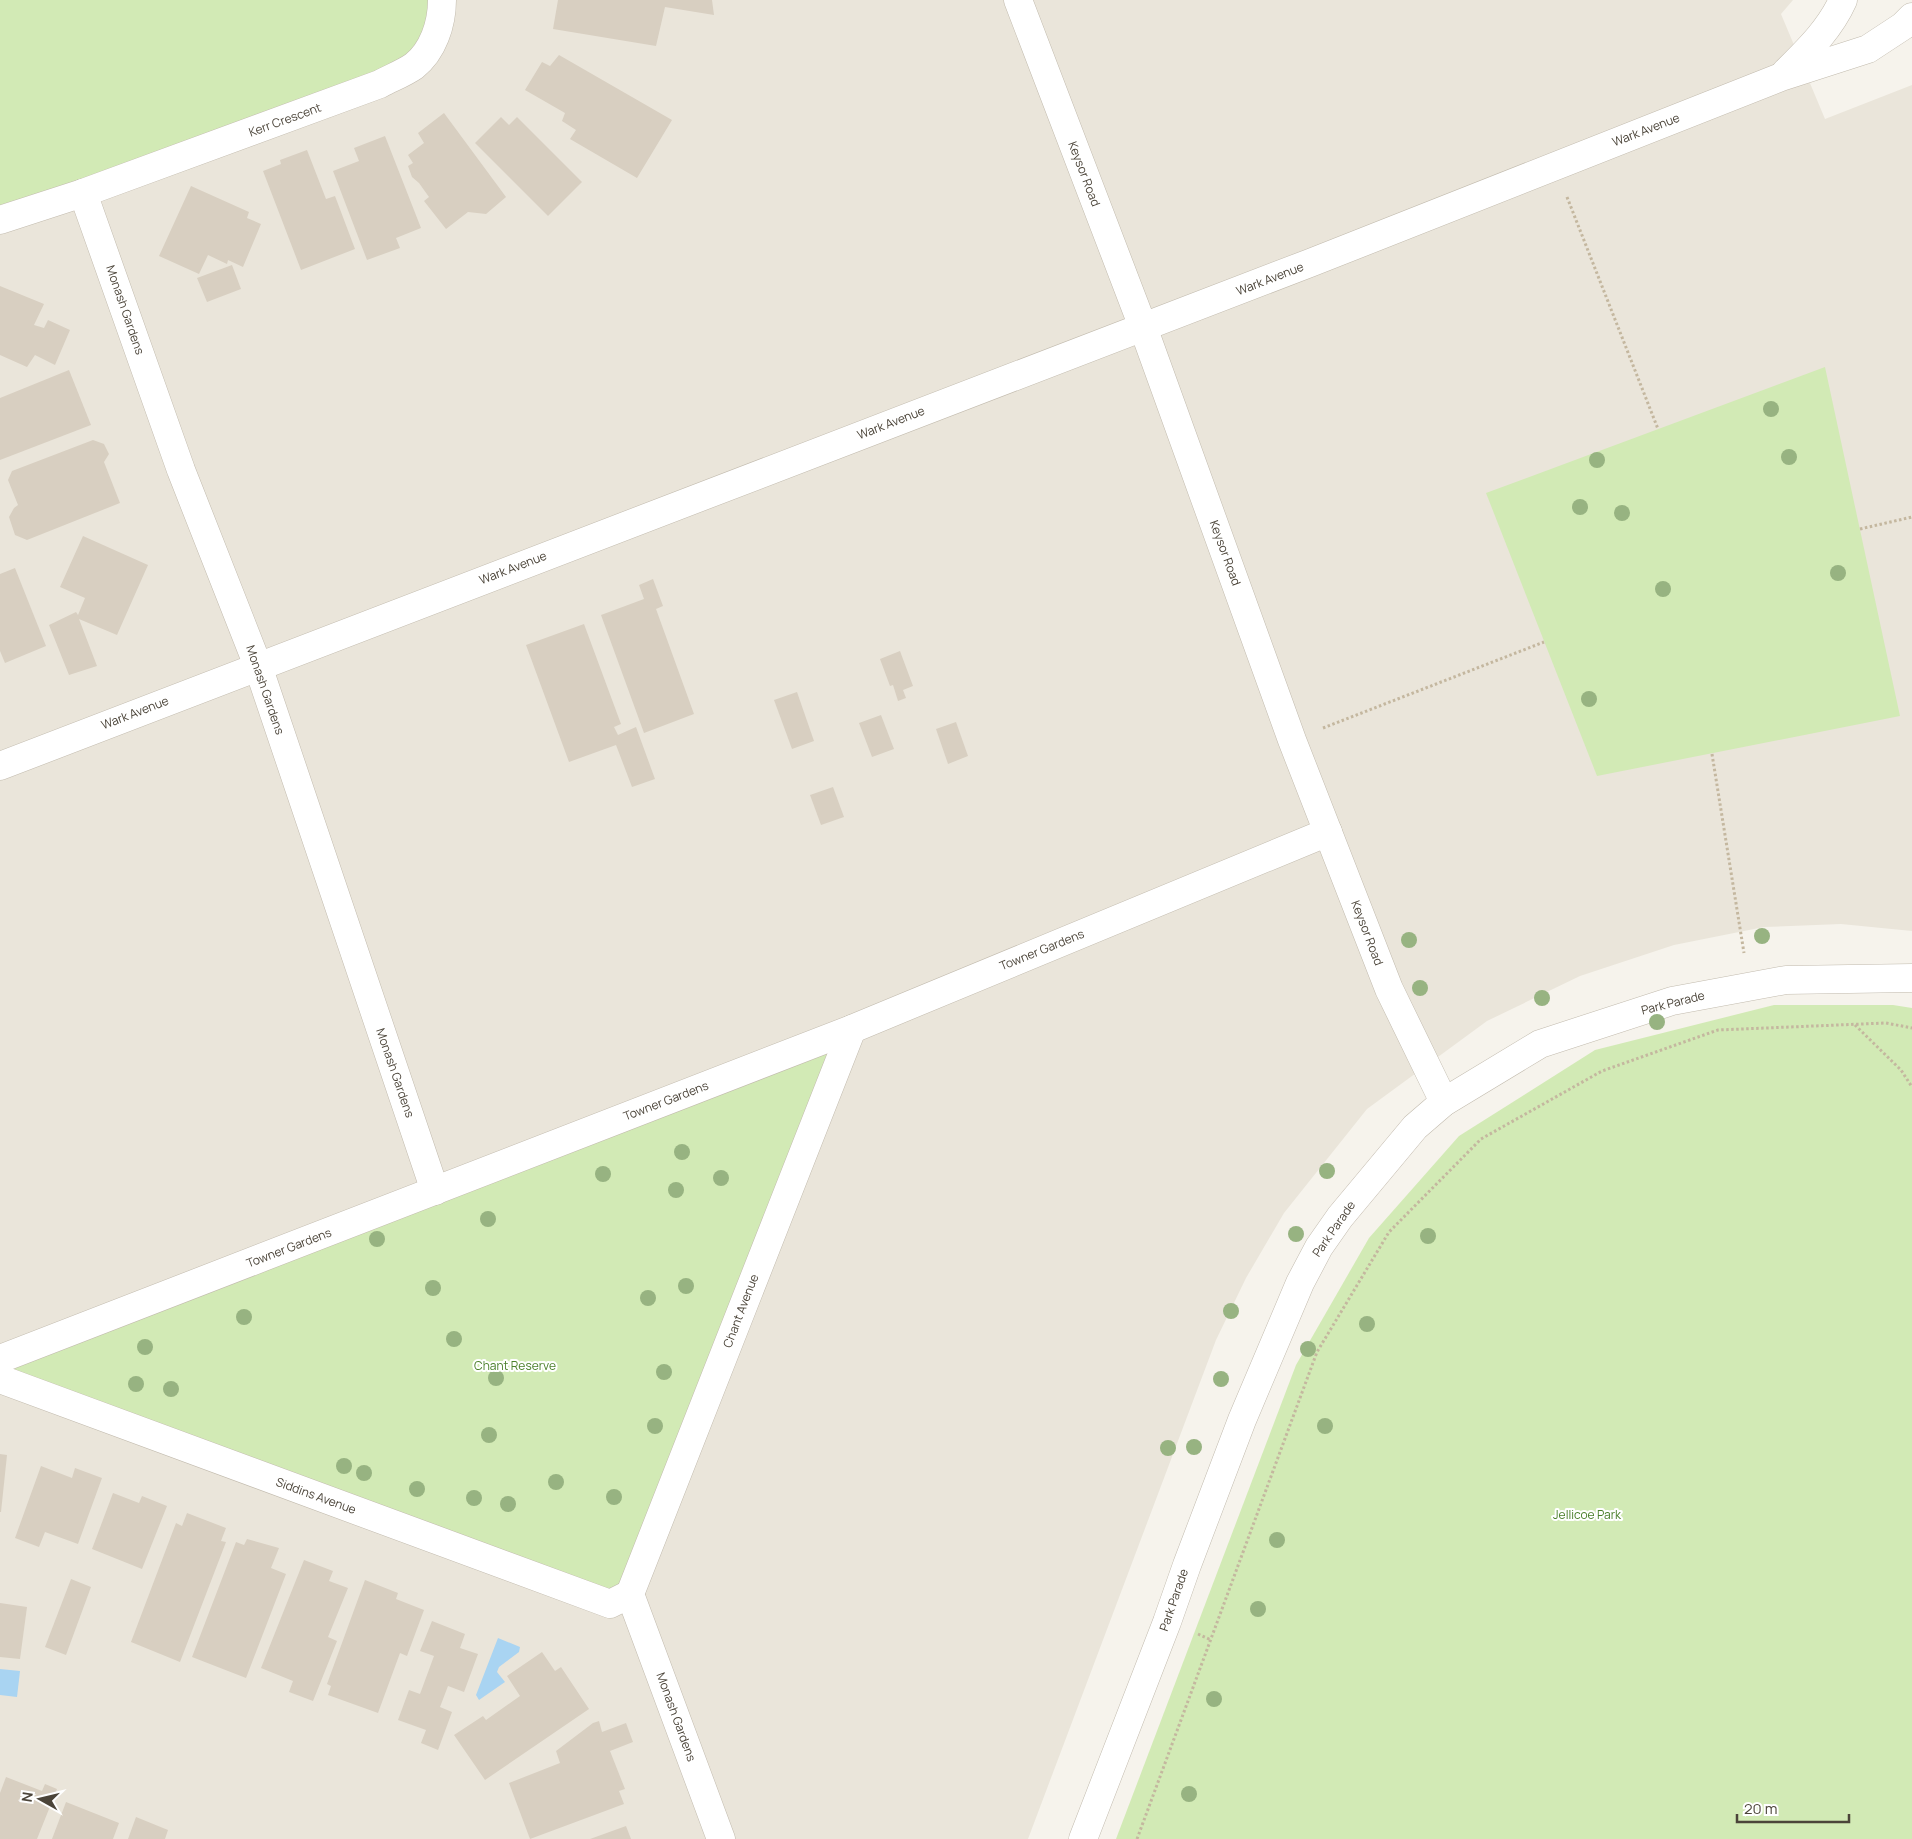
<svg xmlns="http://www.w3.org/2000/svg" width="1912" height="1839" font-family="Manrope,sans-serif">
  <rect width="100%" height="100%" fill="#f6f3ec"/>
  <polygon fill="#eae5da" points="0,0 1793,0 1781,14 1825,119 1912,85 1912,931 1841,924 1764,927 1674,945 1580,976 1487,1021 1367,1109 1284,1213 1246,1278 1216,1340 1028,1839 0,1839"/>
  <g fill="#d2eab5">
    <polygon points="0,0 442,0 428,52 0,220"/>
    <polygon points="1825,367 1900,716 1597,776 1486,493"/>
    <polygon points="1774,1005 1893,1005 1912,1008 1912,1839 1116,1839 1296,1365 1369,1238 1459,1136 1595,1050"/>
    <polygon points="852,1029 660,1520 610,1604 0,1379 0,1359"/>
  </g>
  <g fill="#a9d4f2">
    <polygon points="498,1638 520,1647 519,1652 499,1667 497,1672 505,1682 479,1700 476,1695"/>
    <polygon points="0,1669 20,1671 17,1697 0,1695"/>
  </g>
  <g fill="#d8cfc1">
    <polygon points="558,0 712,0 714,15 665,7 656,46 553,29"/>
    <polygon points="559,55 672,120 637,178 570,139 576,130 562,121 565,113 525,90 542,62 550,66"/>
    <polygon points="444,113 506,197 486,214 468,212 446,229 424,201 429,197 419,183 412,177 408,166 413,163 408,155 424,143 418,133"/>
    <polygon points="501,117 509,125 517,117 582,182 548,216 475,143"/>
    <polygon points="385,136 421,228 396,238 400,248 367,260 333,171 359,161 354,148"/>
    <polygon points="307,150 326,199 335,196 355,249 301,270 263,171 281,164 280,160"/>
    <polygon points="191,186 249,212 247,218 261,224 243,267 228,260 227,264 208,255 199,274 159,256"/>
    <polygon points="232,265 241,289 207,302 197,278"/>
    <polygon points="0,286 44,304 34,325 44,328 48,320 70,330 55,365 35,355 27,367 0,355"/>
    <polygon points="69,370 91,425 0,460 0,398"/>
    <polygon points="93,440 104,444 109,454 104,462 120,503 27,540 15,535 9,517 14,508 18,505 8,480 12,471"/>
    <polygon points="83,536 148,565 117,635 79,619 97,666 69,675 49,625 76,612 78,615 85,598 60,587"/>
    <polygon points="15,568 46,646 5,663 0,651 0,574"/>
    <polygon points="653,579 663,606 656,609 694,714 644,733 601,615 644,599 639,585"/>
    <polygon points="584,624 621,724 614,727 618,735 636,727 655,779 632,787 616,745 569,762 526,645"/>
    <polygon points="900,651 913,686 903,690 906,698 898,701 893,685 890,686 880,659"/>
    <polygon points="797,692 814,741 792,749 774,700"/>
    <polygon points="881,715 894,749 872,757 859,723"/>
    <polygon points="956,722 968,756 948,764 936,729"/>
    <polygon points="833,787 844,817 821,825 810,795"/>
    <polygon points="0,1454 7,1455 1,1512 0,1512"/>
    <polygon points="41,1466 72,1478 75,1468 102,1478 78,1544 45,1532 39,1547 15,1538"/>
    <polygon points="113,1493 139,1503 142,1496 167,1506 142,1569 92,1549"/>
    <polygon points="187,1513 226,1528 221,1541 226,1542 180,1662 131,1642 176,1523 182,1526"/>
    <polygon points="247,1539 279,1548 271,1568 286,1574 246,1678 192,1657 236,1542 244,1545"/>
    <polygon points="304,1560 333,1571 329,1581 348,1588 328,1637 337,1641 313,1701 289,1692 293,1681 261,1668"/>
    <polygon points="71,1579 91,1587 66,1655 45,1647"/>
    <polygon points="365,1580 398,1593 396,1599 424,1610 407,1656 400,1653 378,1713 328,1695 331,1686 327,1684"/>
    <polygon points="0,1603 27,1607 20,1659 0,1657"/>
    <polygon points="432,1621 465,1634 460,1648 478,1654 464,1692 448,1686 440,1707 452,1712 438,1750 421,1743 426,1730 398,1720 409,1690 420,1694 434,1656 420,1651"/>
    <polygon points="542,1652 555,1671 561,1667 589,1709 485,1780 454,1735 483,1716 486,1720 520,1696 507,1676"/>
    <polygon points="599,1721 602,1732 626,1723 633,1742 610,1751 625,1789 619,1791 624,1804 530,1839 509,1783 560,1763 556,1751 593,1723"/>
    <polygon points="6,1777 42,1791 45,1784 57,1789 37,1839 0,1839 0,1793"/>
    <polygon points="66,1802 119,1823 113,1839 52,1839"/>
    <polygon points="136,1817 168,1830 165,1839 128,1839"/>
    <polygon points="626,1826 631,1839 590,1839"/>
  </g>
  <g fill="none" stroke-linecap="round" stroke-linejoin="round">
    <g stroke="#c2bbae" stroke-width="29">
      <g id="street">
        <polyline points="1018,0 1143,327 1292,740 1389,989 1444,1102"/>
        <path d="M1786 72C1808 50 1830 29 1843 0"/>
        <polyline points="83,193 181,470 258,666 435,1191"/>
        <path d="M0 220 83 193 380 84C391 78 404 73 414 66 433 51 442 24 442 0"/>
        <polyline points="0,766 1310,263 1781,77 1868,49 1903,26 1912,17"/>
        <polyline points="0,1359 852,1029 1328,832"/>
        <polyline points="0,1379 610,1604 630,1594"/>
        <polyline points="630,1594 852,1029"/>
        <polyline points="630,1594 721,1839"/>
        <polyline points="1083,1839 1167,1622 1187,1565 1242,1420 1300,1283 1319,1247 1340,1217 1415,1127 1444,1102 1540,1044 1672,1001 1786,980 1912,978"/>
      </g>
    </g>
    <g stroke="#c4b79f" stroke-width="3" stroke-dasharray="2.5 2.5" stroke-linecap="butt">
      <polyline points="1567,197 1658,429"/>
      <polyline points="1860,529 1912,517"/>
      <polyline points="1323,728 1544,642"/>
      <polyline points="1712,754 1744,953"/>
      <polyline points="1855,1025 1901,1070 1912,1087"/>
      <polyline points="1198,1634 1211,1640"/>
      <polyline points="1137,1839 1317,1352 1389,1232 1481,1139 1602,1071 1718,1030 1886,1023 1912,1028"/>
    </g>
    <use href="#street" stroke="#fff" stroke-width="28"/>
  </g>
  <g fill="#97b381">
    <circle cx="1771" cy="409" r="8"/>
    <circle cx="1789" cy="457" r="8"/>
    <circle cx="1597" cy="460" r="8"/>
    <circle cx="1580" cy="507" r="8"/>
    <circle cx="1622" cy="513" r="8"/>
    <circle cx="1838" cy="573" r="8"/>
    <circle cx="1663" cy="589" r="8"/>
    <circle cx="1589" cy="699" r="8"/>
    <circle cx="1762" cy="936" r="8"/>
    <circle cx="1409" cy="940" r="8"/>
    <circle cx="1420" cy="988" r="8"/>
    <circle cx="1542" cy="998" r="8"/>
    <circle cx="1657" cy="1022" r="8"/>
    <circle cx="682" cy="1152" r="8"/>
    <circle cx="1327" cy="1171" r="8"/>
    <circle cx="603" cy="1174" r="8"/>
    <circle cx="721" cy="1178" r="8"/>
    <circle cx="676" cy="1190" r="8"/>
    <circle cx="488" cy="1219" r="8"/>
    <circle cx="1296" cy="1234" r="8"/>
    <circle cx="1428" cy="1236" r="8"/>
    <circle cx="377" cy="1239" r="8"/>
    <circle cx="686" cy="1286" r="8"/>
    <circle cx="433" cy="1288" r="8"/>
    <circle cx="648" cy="1298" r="8"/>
    <circle cx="1231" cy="1311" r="8"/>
    <circle cx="244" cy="1317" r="8"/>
    <circle cx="1367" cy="1324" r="8"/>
    <circle cx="454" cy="1339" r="8"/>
    <circle cx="145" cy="1347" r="8"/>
    <circle cx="1308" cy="1349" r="8"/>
    <circle cx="664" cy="1372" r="8"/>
    <circle cx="496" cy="1378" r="8"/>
    <circle cx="1221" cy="1379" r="8"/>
    <circle cx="136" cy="1384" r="8"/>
    <circle cx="171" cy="1389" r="8"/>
    <circle cx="655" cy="1426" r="8"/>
    <circle cx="1325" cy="1426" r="8"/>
    <circle cx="489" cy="1435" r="8"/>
    <circle cx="1194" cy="1447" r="8"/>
    <circle cx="1168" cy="1448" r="8"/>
    <circle cx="344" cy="1466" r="8"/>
    <circle cx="364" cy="1473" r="8"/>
    <circle cx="556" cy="1482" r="8"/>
    <circle cx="417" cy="1489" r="8"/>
    <circle cx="614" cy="1497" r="8"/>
    <circle cx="474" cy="1498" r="8"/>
    <circle cx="508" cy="1504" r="8"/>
    <circle cx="1277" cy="1540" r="8"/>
    <circle cx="1258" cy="1609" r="8"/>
    <circle cx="1214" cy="1699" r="8"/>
    <circle cx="1189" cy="1794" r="8"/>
  </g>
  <g text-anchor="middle" stroke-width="4" stroke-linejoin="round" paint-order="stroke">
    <g font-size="12" fill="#4b4439" stroke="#fff">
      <text transform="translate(285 120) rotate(-20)" y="4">Kerr Crescent</text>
      <text transform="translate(1646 130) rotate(-21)" y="4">Wark Avenue</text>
      <text transform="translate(1084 174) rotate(69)" y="4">Keysor Road</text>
      <text transform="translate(1270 279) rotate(-21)" y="4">Wark Avenue</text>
      <text transform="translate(125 310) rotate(71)" y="4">Monash Gardens</text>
      <text transform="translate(891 423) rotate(-21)" y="4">Wark Avenue</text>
      <text transform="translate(1225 553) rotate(70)" y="4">Keysor Road</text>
      <text transform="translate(513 568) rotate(-21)" y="4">Wark Avenue</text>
      <text transform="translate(265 690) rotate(71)" y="4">Monash Gardens</text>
      <text transform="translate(135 713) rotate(-21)" y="4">Wark Avenue</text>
      <text transform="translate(1367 933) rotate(69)" y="4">Keysor Road</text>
      <text transform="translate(1042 950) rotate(-22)" y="4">Towner Gardens</text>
      <text transform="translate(1673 1003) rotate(-14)" y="4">Park Parade</text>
      <text transform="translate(395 1073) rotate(71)" y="4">Monash Gardens</text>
      <text transform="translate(666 1101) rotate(-21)" y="4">Towner Gardens</text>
      <text transform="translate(1334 1229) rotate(-55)" y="4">Park Parade</text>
      <text transform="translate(289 1248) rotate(-21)" y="4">Towner Gardens</text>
      <text transform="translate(741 1311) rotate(-69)" y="4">Chant Avenue</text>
      <text transform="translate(316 1496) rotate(20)" y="4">Siddins Avenue</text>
      <text transform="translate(1174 1600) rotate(-71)" y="4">Park Parade</text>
      <text transform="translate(676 1717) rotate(70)" y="4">Monash Gardens</text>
    </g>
    <g font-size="12" fill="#4a7f2a" stroke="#fff">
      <text x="515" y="1370">Chant Reserve</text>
      <text x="1587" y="1519">Jellicoe Park</text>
    </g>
  </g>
  <g transform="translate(40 1799) rotate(278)" stroke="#ffffff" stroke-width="4" paint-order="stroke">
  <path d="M0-4L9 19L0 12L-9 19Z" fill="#4b4439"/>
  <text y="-8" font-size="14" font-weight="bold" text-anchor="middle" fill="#4b4439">N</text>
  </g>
  <path d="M1737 1814v8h112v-8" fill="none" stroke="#4b4439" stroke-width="2.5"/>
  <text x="1744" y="1814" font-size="15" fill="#4b4439" stroke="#ffffff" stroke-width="4" paint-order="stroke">20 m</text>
</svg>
